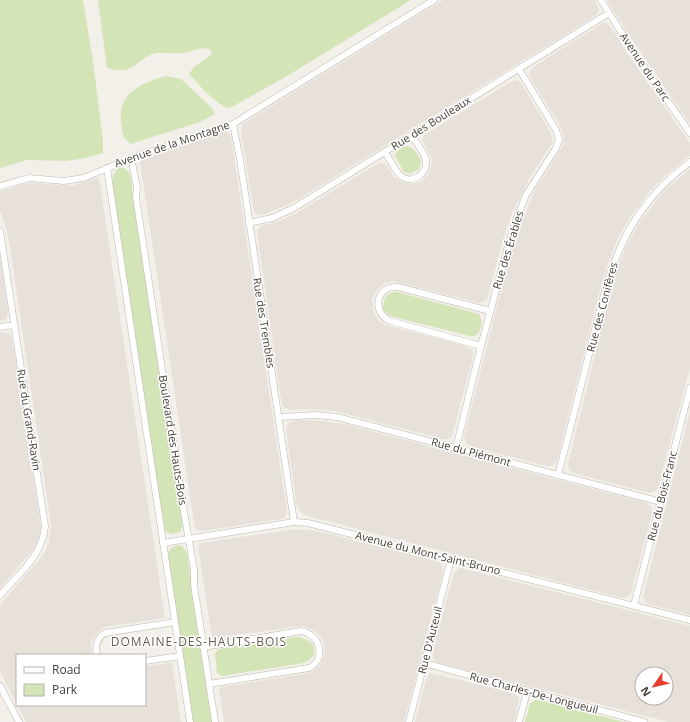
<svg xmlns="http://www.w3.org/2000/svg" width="690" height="722" font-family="'Open Sans',sans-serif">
  <rect width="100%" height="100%" fill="#f3f0ea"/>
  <g fill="#e7e1d9" fill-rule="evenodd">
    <polygon points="443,0 595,0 599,10 596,15 592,18 292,203 265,214 260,215 254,212 241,132 242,125 249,120"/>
    <polygon points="607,0 690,0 690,124 627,32"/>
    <polygon points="606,22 611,27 627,53 690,143 690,155 666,175 650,191 629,219 618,238 608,263 601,286 557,462 551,466 547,466 470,446 466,444 464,437 498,302 517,233 535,190 563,146 564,137 561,127 529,76 530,72 533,67 601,24"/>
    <polygon points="517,80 521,83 551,133 553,142 530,177 513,211 503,240 487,299 483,302 480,303 392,281 384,283 378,289 374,294 372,302 374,314 379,321 385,325 466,346 472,350 473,355 472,361 452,436 448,439 443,439 335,411 305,409 291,410 285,408 283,406 280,394 257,231 261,226 279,221 295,214 379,163 386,164 393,176 401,182 413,184 421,182 429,173 432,162 431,156 422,140 424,135 512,81"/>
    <polygon points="224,131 227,132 231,136 287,512 285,517 281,519 202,531 195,529 140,162 142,160"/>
    <polygon points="690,169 690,367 658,488 656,491 650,493 573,473 569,469 568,464 613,282 625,248 639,223 652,206 665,190"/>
    <polygon points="99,177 165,618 104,627 97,633 91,641 91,655 17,655 17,705 0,671 0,605 44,554 49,542 51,525 10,247 6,227 0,211 0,191 22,184 34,183 72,186"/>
    <polygon points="0,257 8,312 6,320 0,321"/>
    <polygon points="0,332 8,333 12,338 41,528 38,541 33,550 0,588"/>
    <polygon points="690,411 690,615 647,604 643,597"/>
    <polygon points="297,420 323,421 344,424 647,503 652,508 653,511 631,593 627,597 622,598 304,515 299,510 296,500 286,430 288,423"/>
    <polygon points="289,530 308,530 326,533 437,561 441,564 443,572 404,722 224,722 219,688 220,687 310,673 319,667 324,656 325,648 323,640 318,634 311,629 303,626 212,638 198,546 200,543 221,540"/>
    <path d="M461 568 690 626V722H669L438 663 433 658V653L437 636 454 573ZM642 674H666V698H642Z"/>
    <polygon points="172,663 181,722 26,722 17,705 145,705 145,666"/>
    <polygon points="430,673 513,693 517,696 519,700 514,722 415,722 426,680 428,675"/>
  </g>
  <g fill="#d3e4b7">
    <polygon points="0,0 83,0 93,61 103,141 103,153 86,158 66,161 27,160 0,168"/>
    <path d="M98 0H411L287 76 230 108C216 106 199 84 189 74L194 67 212 54 211 50C201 45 193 52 184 53 175 54 165 52 156 53 142 56 134 71 120 70 116 70 111 69 107 68Z"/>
    <path d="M166 76 181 79 212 108 215 114 200 122 130 144C129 142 126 139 124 137 122 132 122 127 121 122 118 92 142 83 166 76Z"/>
    <path d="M407 146C414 147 419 156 421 162L419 169 410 174 404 172 395 156C397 150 401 147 407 146Z"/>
    <path d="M119 168H124L130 174 183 525 180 532 172 534 165 531 164 527 112 184C112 177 113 173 119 168Z"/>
    <path d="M393 292H397L479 314 482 321C480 329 479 337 470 336L390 316 383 309C383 300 385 295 393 292Z"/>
    <polygon points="178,545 182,546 187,553 212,722 193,722 167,554 171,548"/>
    <path d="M294 637C314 637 323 654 304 663L222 676 217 673 215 653 219 649Z"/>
    <polygon points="535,700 538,700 624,722 525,722 530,704"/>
  </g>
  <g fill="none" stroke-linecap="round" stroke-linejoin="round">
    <g stroke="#beb7ad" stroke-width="7">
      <g id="street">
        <polyline points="601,0 631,48 690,133"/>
        <polyline points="233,124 240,159 294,522"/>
        <path d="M385 152C390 159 394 170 401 176 412 185 428 174 426 160 424 151 416 143 412 136"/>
        <polyline points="131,158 137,187 136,197 182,501 194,569 194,585 215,722"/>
        <polyline points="107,168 190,722"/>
        <polyline points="0,186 29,178 64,181 83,178 140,155 233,124 434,0"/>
        <polyline points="249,223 272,218 294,208 609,13"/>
        <path d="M0 231 45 526C43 555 18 575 0 595"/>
        <polyline points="0,327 15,325"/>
        <path d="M481 346 390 321C371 312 376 285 398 287L490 311"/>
        <polyline points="279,417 316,415 337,417 661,502"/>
        <polyline points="456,448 481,346 513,228 526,195 556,148 559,139 556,130 519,69"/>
        <path d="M558 475C569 434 579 394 589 354 609 273 619 215 690 162"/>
        <polyline points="163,543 294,522 308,523 690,620"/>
        <polyline points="634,605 690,388"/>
        <path d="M203 647 301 631C320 634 327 659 309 668L209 684"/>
        <path d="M97 655C95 646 97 638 105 633L175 622"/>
        <polyline points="145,661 180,656"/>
        <polyline points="424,663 644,722"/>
        <polyline points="0,686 19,722"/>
        <polyline points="409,722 451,559"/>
        <polyline points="519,722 527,692"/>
      </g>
    </g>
    <use href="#street" stroke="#fff" stroke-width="6"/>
  </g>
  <g text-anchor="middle" stroke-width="3" stroke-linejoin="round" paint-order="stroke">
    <g font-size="11" fill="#474039" stroke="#fff">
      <text transform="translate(645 67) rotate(56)" y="4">Avenue du Parc</text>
      <text transform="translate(431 123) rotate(-32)" y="4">Rue des Bouleaux</text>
      <text transform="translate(172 144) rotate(-19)" y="4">Avenue de la Montagne</text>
      <text transform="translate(508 250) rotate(-73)" y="4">Rue des Érables</text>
      <text transform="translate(602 307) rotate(-75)" y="4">Rue des Conifères</text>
      <text transform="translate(264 323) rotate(81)" y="4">Rue des Trembles</text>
      <text transform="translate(29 420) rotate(81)" y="4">Rue du Grand-Ravin</text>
      <text transform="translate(173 440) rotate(81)" y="4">Boulevard des Hauts-Bois</text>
      <text transform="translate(471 452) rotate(15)" y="4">Rue du Piémont</text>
      <text transform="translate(662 496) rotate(-76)" y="4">Rue du Bois-Franc</text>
      <text transform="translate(428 553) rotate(14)" y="4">Avenue du Mont-Saint-Bruno</text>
      <text transform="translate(430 640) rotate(-76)" y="4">Rue D'Auteuil</text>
      <text transform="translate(534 693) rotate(15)" y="4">Rue Charles-De-Longueuil</text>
    </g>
    <g font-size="12" letter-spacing="1" fill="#695d51" stroke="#fff">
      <text x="199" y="646">DOMAINE-DES-HAUTS-BOIS</text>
    </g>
  </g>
  <rect x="16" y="654" width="130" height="52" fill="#ffffff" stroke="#b5b3b0"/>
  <rect x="24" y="667" width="20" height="6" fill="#ffffff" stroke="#b5b3b0"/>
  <text x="52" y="674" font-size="12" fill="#474039">Road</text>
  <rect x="24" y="684" width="20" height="12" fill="#d3e4b7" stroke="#b5b3b0"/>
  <text x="52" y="694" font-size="12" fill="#474039">Park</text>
  <g transform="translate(654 686) rotate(236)"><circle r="19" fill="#ffffff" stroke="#b5b3b0"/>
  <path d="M0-3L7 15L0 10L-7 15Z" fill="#e53d2f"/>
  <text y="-6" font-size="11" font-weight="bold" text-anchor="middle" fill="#474039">N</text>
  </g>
</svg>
